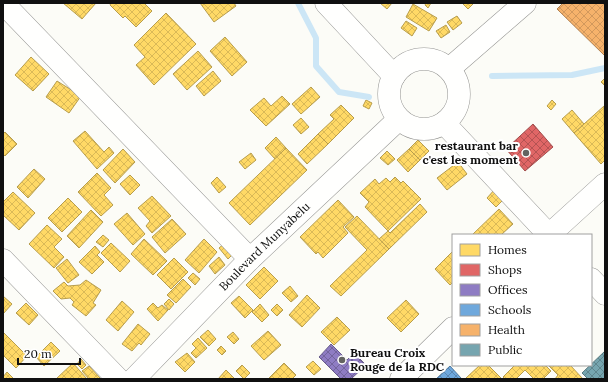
<svg xmlns="http://www.w3.org/2000/svg" width="608" height="382" font-family="Lora,serif">
  <defs>
    <pattern id="homes-cross-hatch" width="8" height="8" patternUnits="userSpaceOnUse"><rect width="8" height="8" fill="#ffd966"/><path d="M0 0l8 8M0 8l8-8" fill="none" stroke="#dab957"/></pattern>
    <pattern id="shops-cross-hatch" width="8" height="8" patternUnits="userSpaceOnUse"><rect width="8" height="8" fill="#e06666"/><path d="M0 0l8 8M0 8l8-8" fill="none" stroke="#b45353"/></pattern>
    <pattern id="offices-cross-hatch" width="8" height="8" patternUnits="userSpaceOnUse"><rect width="8" height="8" fill="#8e7cc3"/><path d="M0 0l8 8M0 8l8-8" fill="none" stroke="#73649d"/></pattern>
    <pattern id="schools-cross-hatch" width="8" height="8" patternUnits="userSpaceOnUse"><rect width="8" height="8" fill="#6fa8dc"/><path d="M0 0l8 8M0 8l8-8" fill="none" stroke="#5a87b1"/></pattern>
    <pattern id="health-cross-hatch" width="8" height="8" patternUnits="userSpaceOnUse"><rect width="8" height="8" fill="#f6b26b"/><path d="M0 0l8 8M0 8l8-8" fill="none" stroke="#d2985c"/></pattern>
    <pattern id="public-cross-hatch" width="8" height="8" patternUnits="userSpaceOnUse"><rect width="8" height="8" fill="#76a5af"/><path d="M0 0l8 8M0 8l8-8" fill="none" stroke="#5f858d"/></pattern>
  </defs>
  <rect width="100%" height="100%" fill="#fcfcf7"/>
  <g fill="url(#homes-cross-hatch)" stroke="#b79d4c">
    <polygon points="63,3 96,3 82,19"/>
    <polygon points="111,3 144,3 152,11 136,27 125,16 123,18 110,5"/>
    <polygon points="200,3 234,3 236,6 214,22"/>
    <polygon points="380,3 392,3 387,9"/>
    <polygon points="426,3 431,3 428,8 425,5"/>
    <polygon points="462,3 474,3 468,9"/>
    <polygon points="413,4 437,18 429,31 406,17"/>
    <polygon points="166,13 196,44 154,85 136,65 145,57 134,45"/>
    <polygon points="457,16 462,23 453,30 447,22"/>
    <polygon points="406,21 417,28 412,36 401,28"/>
    <polygon points="446,25 450,32 441,38 436,31"/>
    <polygon points="225,37 247,62 232,76 210,51"/>
    <polygon points="198,51 212,67 187,90 173,74"/>
    <polygon points="31,57 49,74 33,91 15,75"/>
    <polygon points="213,71 221,81 204,96 196,86"/>
    <polygon points="605,78 605,86 601,82"/>
    <polygon points="57,81 81,96 69,113 46,97"/>
    <polygon points="311,87 320,97 301,114 292,104"/>
    <polygon points="282,96 290,104 266,126 250,110 264,98 271,106"/>
    <polygon points="366,100 372,103 369,109 363,106"/>
    <polygon points="552,100 556,104 551,110 547,106"/>
    <polygon points="341,105 354,118 328,144 318,134 334,119 330,115"/>
    <polygon points="604,106 605,160 601,164 574,133"/>
    <polygon points="572,110 584,124 574,133 562,119"/>
    <polygon points="301,118 309,127 301,134 293,125"/>
    <polygon points="85,131 104,152 109,147 114,153 97,169 73,141"/>
    <polygon points="5,132 17,144 5,156 3,154 3,134"/>
    <polygon points="318,134 328,144 307,164 298,154"/>
    <polygon points="276,137 286,148 275,159 265,148"/>
    <polygon points="418,140 429,151 420,160 409,149"/>
    <polygon points="286,148 307,170 250,225 229,203"/>
    <polygon points="123,149 135,162 115,183 103,170"/>
    <polygon points="409,149 420,160 408,172 397,160"/>
    <polygon points="387,151 395,159 388,165 380,158"/>
    <polygon points="251,153 256,160 245,169 239,162"/>
    <polygon points="458,162 467,174 447,190 437,178"/>
    <polygon points="34,169 45,179 28,198 17,187"/>
    <polygon points="97,173 111,188 104,195 113,205 101,216 78,192"/>
    <polygon points="130,175 140,185 130,195 120,184"/>
    <polygon points="217,177 226,187 219,193 211,183"/>
    <polygon points="395,177 401,183 403,181 421,199 388,231 365,207 369,202 360,193 375,179 379,184 386,178 390,182"/>
    <polygon points="495,189 505,198 496,207 487,198"/>
    <polygon points="13,192 35,213 19,230 3,215 3,202"/>
    <polygon points="152,196 171,216 152,233 146,226 150,221 138,208"/>
    <polygon points="68,198 82,212 62,232 48,218"/>
    <polygon points="338,200 354,217 343,227 348,233 323,258 318,252 316,254 300,237"/>
    <polygon points="420,204 427,212 389,249 379,239 388,231 390,233"/>
    <polygon points="499,209 513,224 501,235 472,235"/>
    <polygon points="91,210 103,222 79,248 67,236"/>
    <polygon points="127,213 145,234 133,245 114,224"/>
    <polygon points="357,216 389,249 341,296 330,286 367,250 345,227"/>
    <polygon points="172,219 186,234 165,253 152,237"/>
    <polygon points="47,225 62,239 54,247 64,257 54,268 29,244"/>
    <polygon points="103,235 109,240 103,247 96,242"/>
    <polygon points="144,239 167,261 153,275 131,254"/>
    <polygon points="204,239 217,252 199,273 185,260"/>
    <polygon points="111,243 130,261 120,272 101,253"/>
    <polygon points="225,243 234,253 228,259 219,248"/>
    <polygon points="95,246 100,252 97,255 104,262 92,274 79,262"/>
    <polygon points="452,252 453,254 453,282 450,285 435,269"/>
    <polygon points="219,257 225,265 215,274 209,266"/>
    <polygon points="174,258 188,272 171,289 157,275"/>
    <polygon points="67,259 79,275 68,283 56,268"/>
    <polygon points="264,267 278,281 260,299 246,285"/>
    <polygon points="193,273 200,279 195,285 188,278"/>
    <polygon points="183,279 191,287 176,303 167,295"/>
    <polygon points="86,280 101,290 93,303 96,305 86,316 72,305 74,302 70,298 61,299 53,291 64,282 68,286 80,285"/>
    <polygon points="290,286 298,296 291,302 282,293"/>
    <polygon points="307,295 320,308 302,327 289,315"/>
    <polygon points="3,296 12,304 3,314"/>
    <polygon points="239,296 253,310 245,318 231,303"/>
    <polygon points="169,299 174,304 169,310 164,304"/>
    <polygon points="406,300 419,314 401,332 387,318"/>
    <polygon points="122,301 134,312 118,331 106,320"/>
    <polygon points="26,303 38,315 29,325 16,313"/>
    <polygon points="153,303 158,308 162,305 168,310 158,321 147,309"/>
    <polygon points="260,304 269,315 262,322 252,312"/>
    <polygon points="277,304 283,310 277,316 271,310"/>
    <polygon points="337,317 350,330 334,345 321,332"/>
    <polygon points="138,324 150,334 141,345 139,343 132,351 122,344"/>
    <polygon points="208,330 216,339 209,346 200,337"/>
    <polygon points="268,331 281,345 264,360 251,346"/>
    <polygon points="3,332 27,356 16,368 3,355"/>
    <polygon points="233,332 239,339 234,344 227,337"/>
    <polygon points="198,338 207,348 196,358 191,353 196,348 192,344"/>
    <polygon points="51,342 60,351 44,366 36,357"/>
    <polygon points="221,346 226,351 222,355 217,350"/>
    <polygon points="187,353 195,362 185,372 175,362"/>
    <polygon points="81,359 86,365 82,369 77,364"/>
    <polygon points="313,361 321,369 314,375 306,367"/>
    <polygon points="73,363 87,379 56,379"/>
    <polygon points="284,363 296,375 292,379 268,379"/>
    <polygon points="242,365 250,373 244,379 236,371"/>
    <polygon points="480,365 488,365 502,379 468,379 466,378"/>
    <polygon points="515,365 545,365 551,371 543,379 534,379 525,370 516,379 505,379 503,377"/>
    <polygon points="548,365 570,365 583,379 555,379 558,375"/>
    <polygon points="89,366 100,378 98,379 89,379 82,371"/>
    <polygon points="226,370 235,379 218,379"/>
    <polygon points="7,372 13,378 12,379 3,379 3,377"/>
  </g>
  <polygon fill="url(#shops-cross-hatch)" stroke="#a24c4c" points="533,124 553,147 525,171 506,149"/>
  <polygon fill="url(#offices-cross-hatch)" stroke="#685c8d" points="331,344 347,360 354,353 366,365 351,379 341,379 319,357"/>
  <polygon fill="url(#schools-cross-hatch)" stroke="#527a9f" points="450,366 461,378 461,379 436,379"/>
  <polygon fill="url(#health-cross-hatch)" stroke="#b18150" points="563,3 605,3 605,54 604,55 557,9"/>
  <polygon fill="url(#public-cross-hatch)" stroke="#57787f" points="605,351 605,379 588,379 582,373"/>
  <g fill="none" stroke-linecap="round" stroke-linejoin="round">
    <g stroke="#cce6f6" stroke-width="6">
      <polyline points="298,3 316,38 316,66 339,92 369,97"/>
      <polyline points="492,76 572,75 605,68"/>
    </g>
    <g stroke="#969694" stroke-width="23">
      <g id="minor">
        <polyline points="3,3 250,259"/>
        <polyline points="326,3 394,76"/>
        <circle cx="424" cy="94" r="35"/>
        <polyline points="449,69 525,3"/>
        <polyline points="444,123 549,235"/>
        <polyline points="549,235 605,184"/>
        <polyline points="3,260 118,379"/>
        <polyline points="591,279 605,294"/>
        <path id="s1" d="M134 379 250 259 399 119"/>
        <polyline points="401,379 453,328"/>
      </g>
    </g>
    <use href="#minor" stroke="#fffffe" stroke-width="22"/>
  </g>
  <g fill="#636361" stroke="#fff" stroke-width="1.5">
    <circle cx="526" cy="153" r="4"/>
    <circle cx="342" cy="360" r="4"/>
  </g>
  <g text-anchor="middle" stroke-width="4" stroke-linejoin="round" paint-order="stroke">
    <g font-size="12" font-weight="bold" fill="#101010" stroke="#fff" text-anchor="end">
      <text x="518" y="150">restaurant bar<tspan x="518" dy="14">c'est les moment</tspan></text>
      <text x="350" y="357" text-anchor="start">Bureau Croix<tspan x="350" dy="14">Rouge de la RDC</tspan></text>
    </g>
    <g font-size="12" fill="#101010" stroke="#fff">
      <text dy="4" stroke="none"><textPath href="#s1" startOffset="186">Boulevard Munyabelu</textPath></text>
    </g>
  </g>
  <rect width="608" height="382" fill="none" stroke="#101010" stroke-width="8"/>
  <rect x="452" y="234" width="140" height="132" fill="#ffffff" stroke="#9f9f9f"/>
  <rect x="460" y="244" width="20" height="12" fill="#ffd966" stroke="#9f9f9f"/>
  <text x="488" y="254" font-size="12" fill="#101010">Homes</text>
  <rect x="460" y="264" width="20" height="12" fill="#e06666" stroke="#9f9f9f"/>
  <text x="488" y="274" font-size="12" fill="#101010">Shops</text>
  <rect x="460" y="284" width="20" height="12" fill="#8e7cc3" stroke="#9f9f9f"/>
  <text x="488" y="294" font-size="12" fill="#101010">Offices</text>
  <rect x="460" y="304" width="20" height="12" fill="#6fa8dc" stroke="#9f9f9f"/>
  <text x="488" y="314" font-size="12" fill="#101010">Schools</text>
  <rect x="460" y="324" width="20" height="12" fill="#f6b26b" stroke="#9f9f9f"/>
  <text x="488" y="334" font-size="12" fill="#101010">Health</text>
  <rect x="460" y="344" width="20" height="12" fill="#76a5af" stroke="#9f9f9f"/>
  <text x="488" y="354" font-size="12" fill="#101010">Public</text>
  <path d="M18 358v6h62v-6" fill="none" stroke="#101010" stroke-width="2"/>
  <text x="24" y="358" font-size="12" fill="#101010" stroke="#ffffff" stroke-width="3" paint-order="stroke">20 m</text>
</svg>
